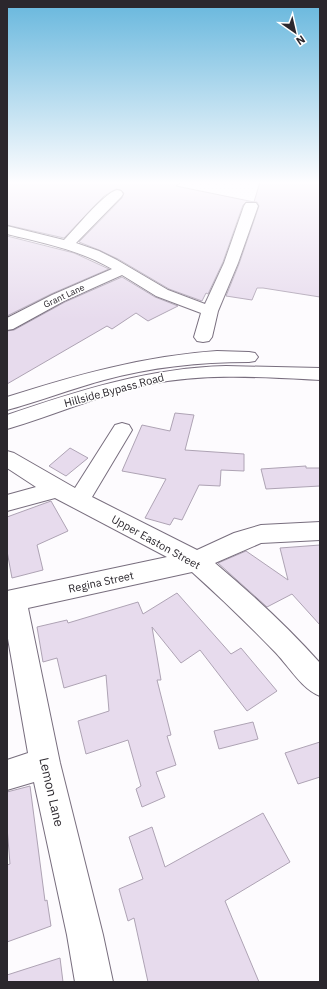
<svg xmlns="http://www.w3.org/2000/svg" width="327" height="989" font-family="'IBM Plex Sans',sans-serif">
  <rect width="100%" height="100%" fill="#fdfbfe"/>
  <g fill="#e7dbed" stroke="#aea3b4">
    <polygon points="7,182 182,182 176,186 254,202 246,202 243,205 223,262 208,294 206,293 202,301 169,289 118,259 99,250 79,242 122,198 124,193 121,190 116,189 104,196 64,238 7,225"/>
    <polygon points="260,182 320,182 320,297 263,288 257,288 252,300 226,296 239,264 259,206 257,202 254,202"/>
    <polygon points="7,236 74,253 109,269 51,294 7,316"/>
    <polygon points="122,277 155,297 178,306 148,321 136,313 112,329 107,326 7,384 7,331 14,330 65,302"/>
    <polygon points="175,413 194,415 185,450 244,454 244,471 221,470 220,486 199,485 182,520 174,518 170,525 145,518 166,479 122,471 142,425 170,431"/>
    <polygon points="70,448 88,458 66,476 49,466"/>
    <polygon points="306,466 306,468 320,468 320,486 266,489 261,469"/>
    <polygon points="51,501 68,531 37,545 43,570 12,578 7,551 7,517"/>
    <polygon points="320,545 320,625 292,594 267,607 218,563 246,551 288,580 280,548"/>
    <polygon points="177,593 231,654 241,648 277,691 247,711 200,650 181,663 152,627 161,680 157,680 171,735 167,736 176,765 156,772 165,797 142,807 136,789 141,786 128,740 86,754 78,721 109,711 106,675 64,688 57,658 43,662 37,627 67,620 68,623 138,602 143,614"/>
    <polygon points="253,722 258,739 219,749 214,731"/>
    <polygon points="320,742 320,777 298,784 285,753"/>
    <polygon points="30,786 45,901 47,900 51,926 7,942 7,865 10,864 7,827 7,792"/>
    <polygon points="263,813 290,862 225,901 259,982 148,982 134,918 128,921 119,889 143,879 129,837 152,827 165,867"/>
    <polygon points="60,958 63,982 7,982 7,975"/>
  </g>
  <g fill="none" stroke-linecap="round" stroke-linejoin="round">
    <g stroke="#786e7e" stroke-width="2">
      <g id="minor">
        <path d="M117 190 121 191 123 194 121 197 76 243 99 251 117 260 168 290 205 304 224 263 244 206 246 203H256L258 206 238 263 218 311 212 337 209 341 203 342 197 341 194 337 201 313 156 296 122 275 64 301 13 329 7 330V318L52 295 112 269C80 250 43 243 7 234V226L64 240C75 229 104 193 117 190Z"/>
        <path d="M217 351 249 352 255 353 258 357 255 361 249 362C199 362 152 367 104 380 71 389 40 401 7 410V397C76 375 144 356 217 351Z"/>
        <path d="M226 366 320 368V380C263 377 206 373 150 384 101 394 55 415 7 429V415C80 390 149 368 226 366Z"/>
        <path d="M122 423 129 425 132 430 92 497 197 550 234 533 261 525 320 522V540L261 543 215 563C252 594 288 627 320 663V696C302 689 290 668 276 653 249 625 221 598 192 572L28 608 60 763 103 935 113 982H75L67 935 34 782 7 790V760L28 753 7 633V591L167 557 55 498 7 511V495L36 487 7 468V451L14 453 75 488 115 425Z"/>
      </g>
    </g>
    <use href="#minor" fill="#fff" fill-rule="evenodd"/>
  </g>
  <linearGradient id="sky" x2="0" y2="1"><stop stop-color="#67b7dd"/><stop offset="0.57" stop-color="#fefdff"/><stop offset="1" stop-color="#fefdff" stop-opacity="0"/></linearGradient>
  <rect width="327" height="320" fill="url(#sky)"/>
  <g text-anchor="middle" stroke-width="3" stroke-linejoin="round" paint-order="stroke">
    <g font-size="9" fill="#2b272d" stroke="#fff">
      <text transform="translate(64 296) rotate(-25)" y="3">Grant Lane</text>
    </g>
    <g font-size="11" fill="#2b272d" stroke="#fff">
      <text transform="translate(114 390) rotate(-15)" y="4">Hillside Bypass Road</text>
      <text transform="translate(156 542) rotate(29)" y="4">Upper Easton Street</text>
      <text transform="translate(101 582) rotate(-12)" y="4">Regina Street</text>
    </g>
    <g font-size="13" fill="#2b272d" stroke="#fff">
      <text transform="translate(52 792) rotate(77)" y="5">Lemon Lane</text>
    </g>
  </g>
  <rect width="327" height="989" fill="none" stroke="#2b272d" stroke-width="16"/>
  <g transform="translate(295 32) rotate(146)" stroke="#ffffff" stroke-width="3" paint-order="stroke">
  <path d="M0-3L7 15L0 10L-7 15Z" fill="#2b272d"/>
  <text y="-6" font-size="11" font-weight="bold" text-anchor="middle" fill="#2b272d">N</text>
  </g>
</svg>
